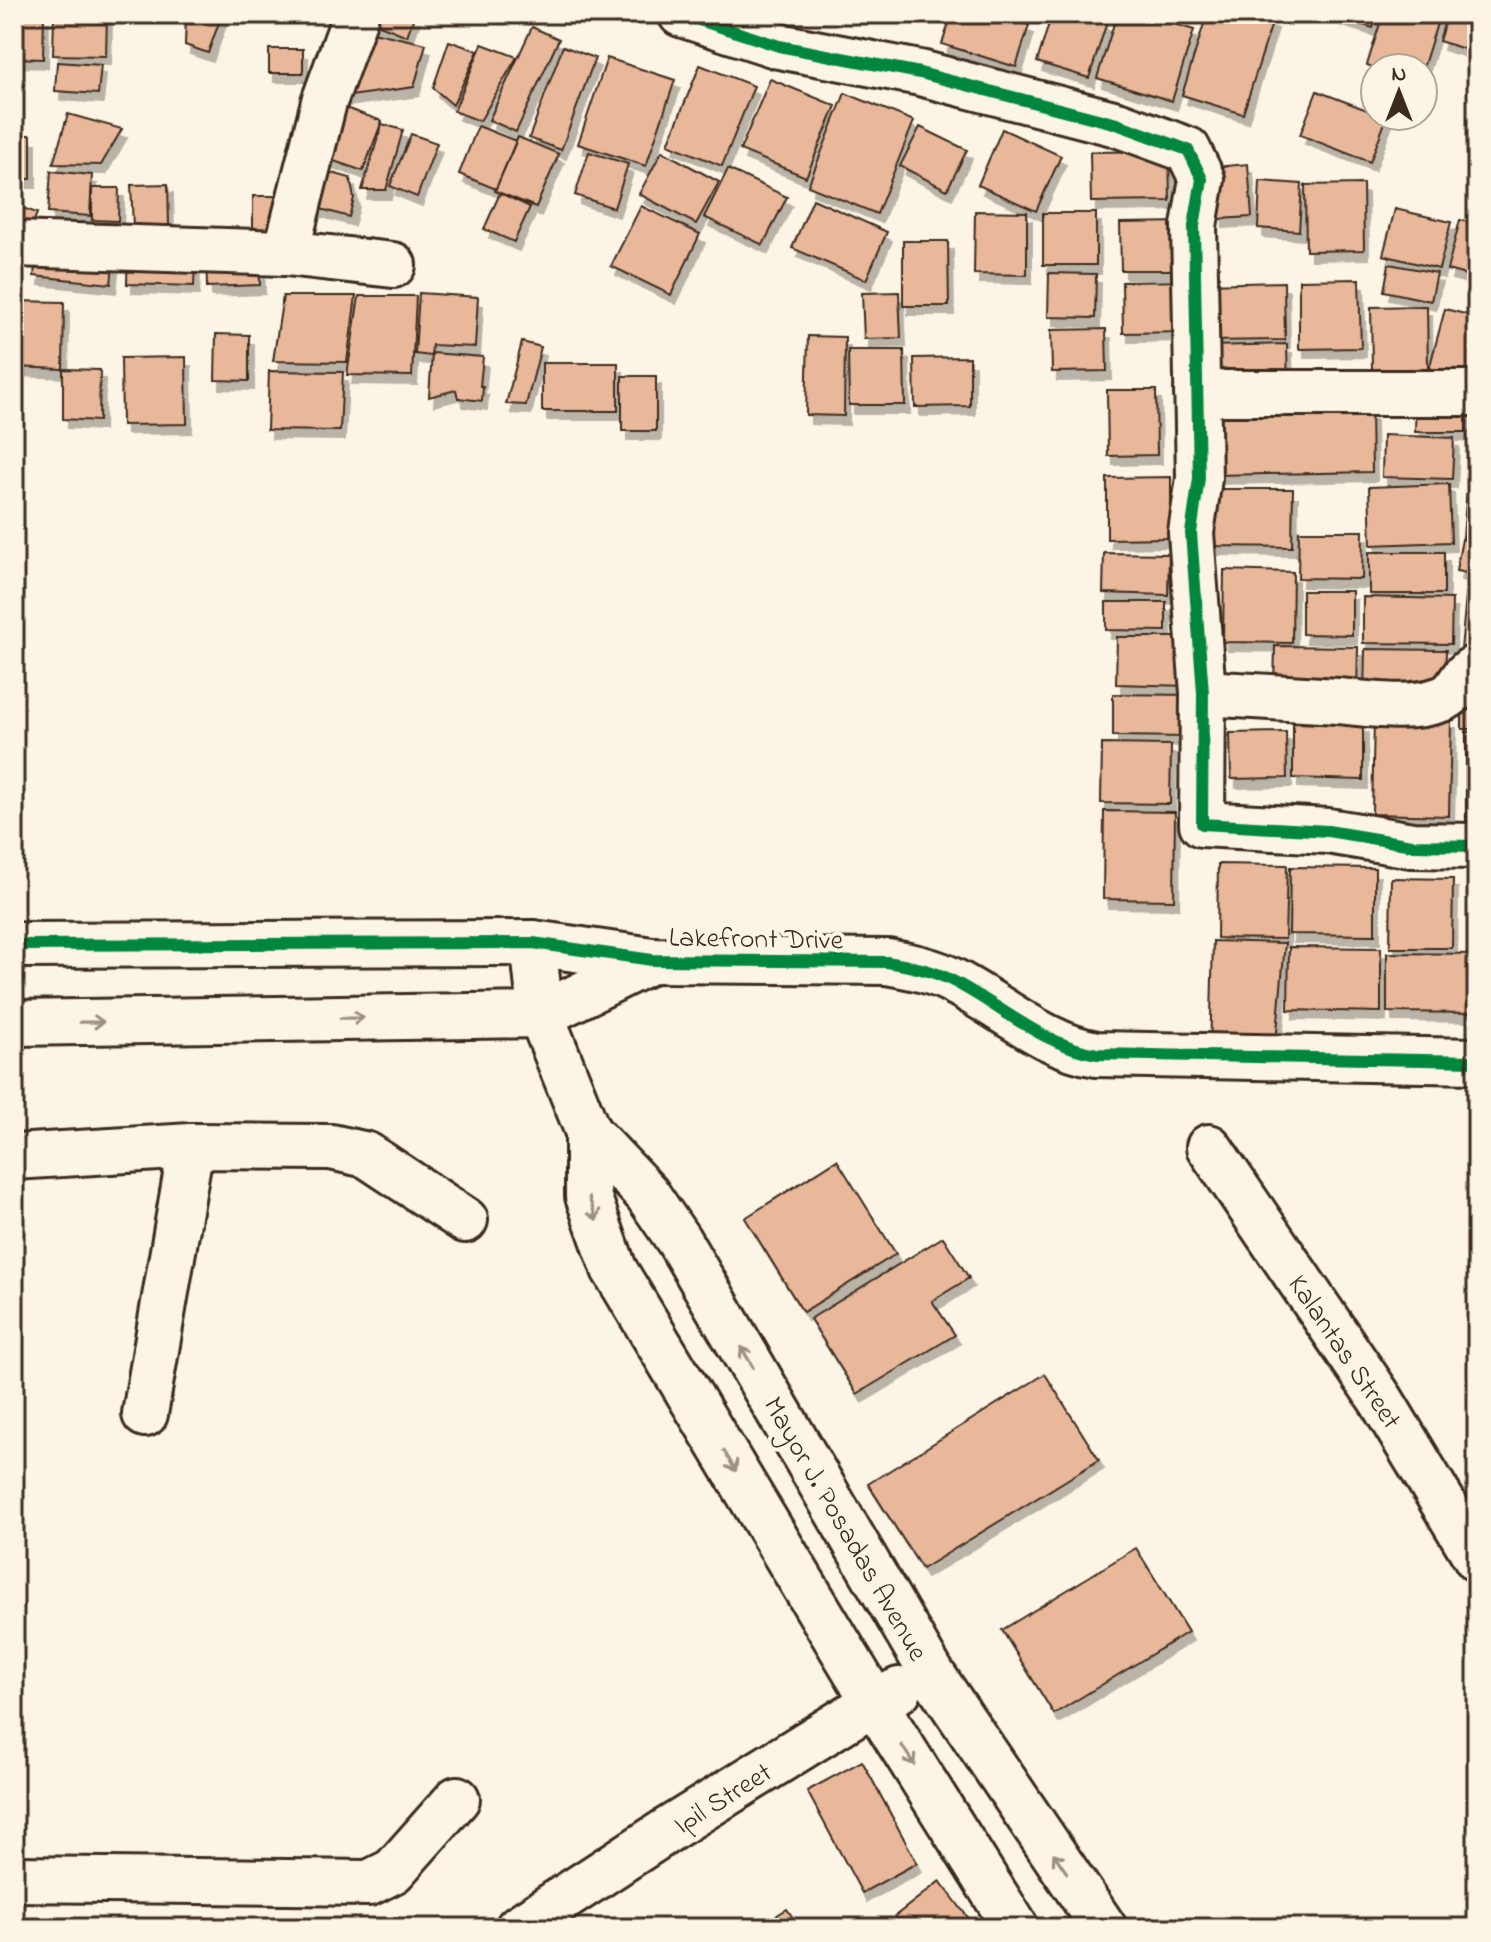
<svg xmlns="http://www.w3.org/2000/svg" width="1491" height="1942" font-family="'Indie Flower',sans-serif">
  <defs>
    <filter id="shadow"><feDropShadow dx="5" dy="9" stdDeviation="0" flood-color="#0004"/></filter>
  </defs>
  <rect width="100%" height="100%" fill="#fcf5e5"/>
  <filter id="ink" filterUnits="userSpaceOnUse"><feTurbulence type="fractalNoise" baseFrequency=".0125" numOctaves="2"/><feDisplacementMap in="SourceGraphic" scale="16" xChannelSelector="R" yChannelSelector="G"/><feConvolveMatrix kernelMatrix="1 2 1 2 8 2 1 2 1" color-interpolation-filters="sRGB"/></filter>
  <g filter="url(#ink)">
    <g fill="#e9b89a" stroke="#3b2a1e" stroke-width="2" filter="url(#shadow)">
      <polygon points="14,14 44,14 43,59 14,58"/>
      <polygon points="54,14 107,14 106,56 53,55"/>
      <polygon points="186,14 222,14 208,53 185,45"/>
      <polygon points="376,14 415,14 407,36 372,22"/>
      <polygon points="952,14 993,14 1029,25 1016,67 942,44"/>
      <polygon points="1052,14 1079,14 1107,22 1089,78 1037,62"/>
      <polygon points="1117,14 1141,14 1194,30 1172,101 1097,78"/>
      <polygon points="1207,14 1254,14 1273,20 1243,114 1182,95"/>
      <polygon points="1328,14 1377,14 1373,28"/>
      <polygon points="1383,14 1440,14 1423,68 1375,68 1367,65"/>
      <polygon points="1447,14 1477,14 1477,53 1439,41"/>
      <polygon points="532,27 559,39 516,132 489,120"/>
      <polygon points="368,31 426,44 414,87 343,97"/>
      <polygon points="449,41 478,51 453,105 433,88"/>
      <polygon points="482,44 517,57 480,121 454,111"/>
      <polygon points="563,46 595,58 561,150 529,138"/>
      <rect x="269" y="49" width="34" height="24"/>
      <polygon points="607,58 675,80 646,166 578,144"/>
      <polygon points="57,62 101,65 98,94 55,91"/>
      <polygon points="700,65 754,86 722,166 668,144"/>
      <polygon points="770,79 836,106 806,177 740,150"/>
      <polygon points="1317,91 1375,113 1375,116 1387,117 1370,162 1300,135"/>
      <polygon points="845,93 914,121 877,214 808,186"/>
      <polygon points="337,105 382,121 363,171 319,156"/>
      <polygon points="68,114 122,129 101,165 53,164"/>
      <polygon points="382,124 403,130 386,190 362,190"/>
      <polygon points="478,126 516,141 496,189 459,174"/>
      <polygon points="920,127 967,150 947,190 900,166"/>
      <polygon points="1002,129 1061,156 1036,211 978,185"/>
      <polygon points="411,134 437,143 417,197 390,186"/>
      <rect x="14" y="135" width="17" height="44"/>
      <polygon points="518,137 559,154 536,207 495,191"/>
      <polygon points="662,151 719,182 696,224 639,194"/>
      <polygon points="1169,151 1170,201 1091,202 1090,152"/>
      <polygon points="589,152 628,164 614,208 575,195"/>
      <polygon points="1248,164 1252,217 1218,219 1215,167"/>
      <polygon points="311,167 350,178 354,198 349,217 300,203"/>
      <polygon points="728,169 787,197 763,245 704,217"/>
      <polygon points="51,171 92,175 90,216 48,213"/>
      <polygon points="1260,181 1302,184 1299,231 1258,228"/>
      <polygon points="168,184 169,225 133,227 131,185"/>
      <polygon points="1363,184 1364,250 1306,251 1305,185"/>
      <polygon points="92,188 119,188 118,221 92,220"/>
      <polygon points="500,193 530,207 514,242 484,229"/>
      <rect x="253" y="196" width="22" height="42"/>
      <polygon points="813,199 887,232 866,280 792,248"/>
      <polygon points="14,205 37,213 18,264 14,263"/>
      <polygon points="641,206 700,234 671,295 611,266"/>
      <polygon points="1395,209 1451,222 1439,269 1383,255"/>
      <polygon points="975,211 1027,212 1027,275 974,274"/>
      <rect x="1043" y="213" width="53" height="52"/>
      <polygon points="1460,220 1477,224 1477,278 1447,270"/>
      <polygon points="1186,222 1187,270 1121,270 1120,223"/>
      <polygon points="38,237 115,246 111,284 34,276"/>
      <polygon points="128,238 196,241 194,286 127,284"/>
      <polygon points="903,241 948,241 949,306 903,306"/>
      <polygon points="259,243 260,285 207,287 206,245"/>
      <polygon points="1389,264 1437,273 1431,301 1384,291"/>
      <polygon points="1049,273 1096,274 1095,318 1048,317"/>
      <polygon points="1359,279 1361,348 1299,349 1299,280"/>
      <polygon points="1190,281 1191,332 1123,333 1122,282"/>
      <polygon points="1284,282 1285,340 1206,341 1206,284"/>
      <polygon points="899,292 901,338 864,339 862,293"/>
      <polygon points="419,293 478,297 475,347 432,345 431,356 415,354"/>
      <polygon points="283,296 356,296 347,362 273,361"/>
      <polygon points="359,296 416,296 412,376 347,375"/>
      <polygon points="14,301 64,302 63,369 14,367"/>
      <polygon points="1427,306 1428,369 1372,369 1371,307"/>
      <polygon points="1445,309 1477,317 1477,385 1428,373"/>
      <polygon points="1106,329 1107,371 1052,372 1051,330"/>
      <polygon points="216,334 249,335 249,381 215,380"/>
      <polygon points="808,336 845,337 844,416 806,415"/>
      <polygon points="522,342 541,347 526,405 506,404"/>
      <polygon points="1287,344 1288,391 1207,392 1207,346"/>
      <polygon points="848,350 904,350 905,405 849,405"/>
      <polygon points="432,353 483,357 480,386 483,386 482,401 458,398 456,390 429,397"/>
      <polygon points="186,357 187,424 122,425 121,358"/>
      <polygon points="970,357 970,406 915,407 914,358"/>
      <rect x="542" y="363" width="76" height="48"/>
      <polygon points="63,369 100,370 99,421 63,419"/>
      <polygon points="269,371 343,372 340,431 267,430"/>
      <rect x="622" y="376" width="34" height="55"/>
      <polygon points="1107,390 1156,390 1157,455 1108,456"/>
      <polygon points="1416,398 1467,398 1466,432 1415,432"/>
      <polygon points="1371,411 1372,472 1214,475 1212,413"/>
      <polygon points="1383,435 1454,438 1452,479 1382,477"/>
      <polygon points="1171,477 1171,538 1107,539 1107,478"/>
      <polygon points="1449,484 1451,542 1371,545 1369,487"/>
      <polygon points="1207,489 1293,489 1292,547 1206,546"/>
      <polygon points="1467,490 1477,491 1477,537 1463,537"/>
      <polygon points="1299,531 1363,531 1362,579 1298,578"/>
      <polygon points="1462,539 1477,542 1477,575 1456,571"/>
      <rect x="1369" y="552" width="75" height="42"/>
      <polygon points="1104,553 1169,554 1168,595 1103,593"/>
      <polygon points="1224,570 1293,572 1292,643 1223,642"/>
      <polygon points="1467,585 1477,586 1477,662 1460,660"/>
      <polygon points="1302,591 1352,591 1352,635 1302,634"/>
      <polygon points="1363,597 1452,599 1451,644 1363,643"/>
      <polygon points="1106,602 1166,602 1166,631 1106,630"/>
      <polygon points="1117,637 1189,637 1188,686 1116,684"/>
      <polygon points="1275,646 1358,647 1357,690 1274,688"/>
      <polygon points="1365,649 1446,650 1445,695 1364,694"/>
      <rect x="1462" y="687" width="15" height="42"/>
      <polygon points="1113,694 1192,695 1191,737 1113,736"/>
      <polygon points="1374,718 1451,719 1449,816 1372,814"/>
      <polygon points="1293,723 1363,724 1363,780 1293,778"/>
      <polygon points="1286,732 1287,778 1231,779 1230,733"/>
      <rect x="1466" y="732" width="11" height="100"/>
      <polygon points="1102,744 1171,745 1170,804 1101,803"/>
      <polygon points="1104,811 1175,812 1174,900 1103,899"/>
      <polygon points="1218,864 1287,865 1285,939 1217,938"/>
      <polygon points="1290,867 1375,868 1375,935 1289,934"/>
      <polygon points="1391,878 1453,879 1452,948 1390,948"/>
      <polygon points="1213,941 1285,943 1275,1054 1210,1054"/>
      <polygon points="1289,947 1381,948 1381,1012 1288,1010"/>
      <polygon points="1387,953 1477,954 1477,1013 1387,1012"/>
      <polygon points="837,1160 896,1254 803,1312 745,1218"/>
      <polygon points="943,1237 969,1278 932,1301 955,1335 857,1394 810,1319"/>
      <polygon points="1045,1374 1099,1460 922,1569 868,1484"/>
      <polygon points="1136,1548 1188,1632 1054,1714 1002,1630"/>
      <polygon points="862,1761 917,1863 862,1893 807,1791"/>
      <polygon points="940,1881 976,1928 904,1928 895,1916"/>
      <polygon points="787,1909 800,1928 756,1928"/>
    </g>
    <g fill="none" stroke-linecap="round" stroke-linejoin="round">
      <g stroke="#3b2a1e" stroke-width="50">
        <g id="minor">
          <polyline points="356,14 324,102 286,253 393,265"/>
          <polyline points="681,14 779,46 920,73 1117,124 1188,150 1202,179 1194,226 1199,478 1191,533 1203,693 1202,824 1328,831 1412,845 1477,846"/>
          <polyline points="14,244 286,253"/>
          <polyline points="1197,393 1477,393"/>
          <path d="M1203 693C1248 696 1293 698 1338 701 1371 704 1410 711 1442 699 1461 692 1458 675 1477 667"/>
          <polyline points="533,943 541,1015 588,1132 588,1196 614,1269 874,1702 1016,1928"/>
          <path d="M14 945 533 943 652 960 887 962C910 966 932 970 953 981 1000 1005 1044 1046 1097 1054L1477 1061"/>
          <polyline points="14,1023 541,1015 652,960"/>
          <polyline points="588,1132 647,1194 679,1241 932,1674 1104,1928"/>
          <polyline points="1209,1147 1381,1400 1477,1559"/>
          <polyline points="14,1157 191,1146 331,1147 367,1155 465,1220"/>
          <polyline points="145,1414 191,1146"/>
          <polyline points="14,1879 369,1883 393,1871 457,1799"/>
          <polyline points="518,1928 671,1828 874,1702 899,1690"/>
        </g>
      </g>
      <use href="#minor" stroke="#fcf5e5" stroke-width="44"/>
      <g stroke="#fcf5e5" stroke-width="17">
        <g id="cycleway">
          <polyline points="681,14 779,46 920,73 1117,124 1188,150 1202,179 1194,226 1199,478 1191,533 1203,693 1202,824 1328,831 1412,845 1477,846"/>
          <path d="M14 945 533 943 652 960 887 962C910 966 932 970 953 981 1000 1005 1044 1046 1097 1054L1477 1061"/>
        </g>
      </g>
      <use href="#cycleway" stroke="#00873e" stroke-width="12"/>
    </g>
    <defs><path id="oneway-shaft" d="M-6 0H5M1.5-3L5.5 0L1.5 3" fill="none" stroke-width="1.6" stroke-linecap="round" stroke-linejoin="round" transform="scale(2)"/></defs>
    <g stroke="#9c9082">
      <use href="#oneway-shaft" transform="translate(352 1018) rotate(-1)"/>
      <use href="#oneway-shaft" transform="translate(92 1022) rotate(-1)"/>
      <use href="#oneway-shaft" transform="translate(593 1209) rotate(71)"/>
      <use href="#oneway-shaft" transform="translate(747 1357) rotate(-120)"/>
      <use href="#oneway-shaft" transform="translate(730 1461) rotate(59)"/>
      <use href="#oneway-shaft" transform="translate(908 1755) rotate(58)"/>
      <use href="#oneway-shaft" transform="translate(1060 1863) rotate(-124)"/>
    </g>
  </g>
  <g text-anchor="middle" stroke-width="8" stroke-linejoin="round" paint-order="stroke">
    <g font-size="28" fill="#3b2a1e" stroke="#fcf5e5">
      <text transform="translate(756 937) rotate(1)" y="10">Lakefront Drive</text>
      <text transform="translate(1346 1351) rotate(56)" y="10">Kalantas Street</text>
      <text transform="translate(847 1528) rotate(60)" y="10">Mayor J. Posadas Avenue</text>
      <text transform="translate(722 1797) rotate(-32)" y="10">Ipil Street</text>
    </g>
  </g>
  <rect width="1491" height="1942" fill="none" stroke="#fcf5e5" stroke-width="48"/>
  <rect x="24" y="24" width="1443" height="1894" fill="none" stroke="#3b2a1e" stroke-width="3" filter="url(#ink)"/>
  <g transform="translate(1399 92)"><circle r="38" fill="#fcf5e5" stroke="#afa495" stroke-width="2"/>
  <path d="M0-6L14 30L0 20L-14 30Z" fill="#3b2a1e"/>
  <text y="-12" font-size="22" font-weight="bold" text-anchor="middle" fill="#3b2a1e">N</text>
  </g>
</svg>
